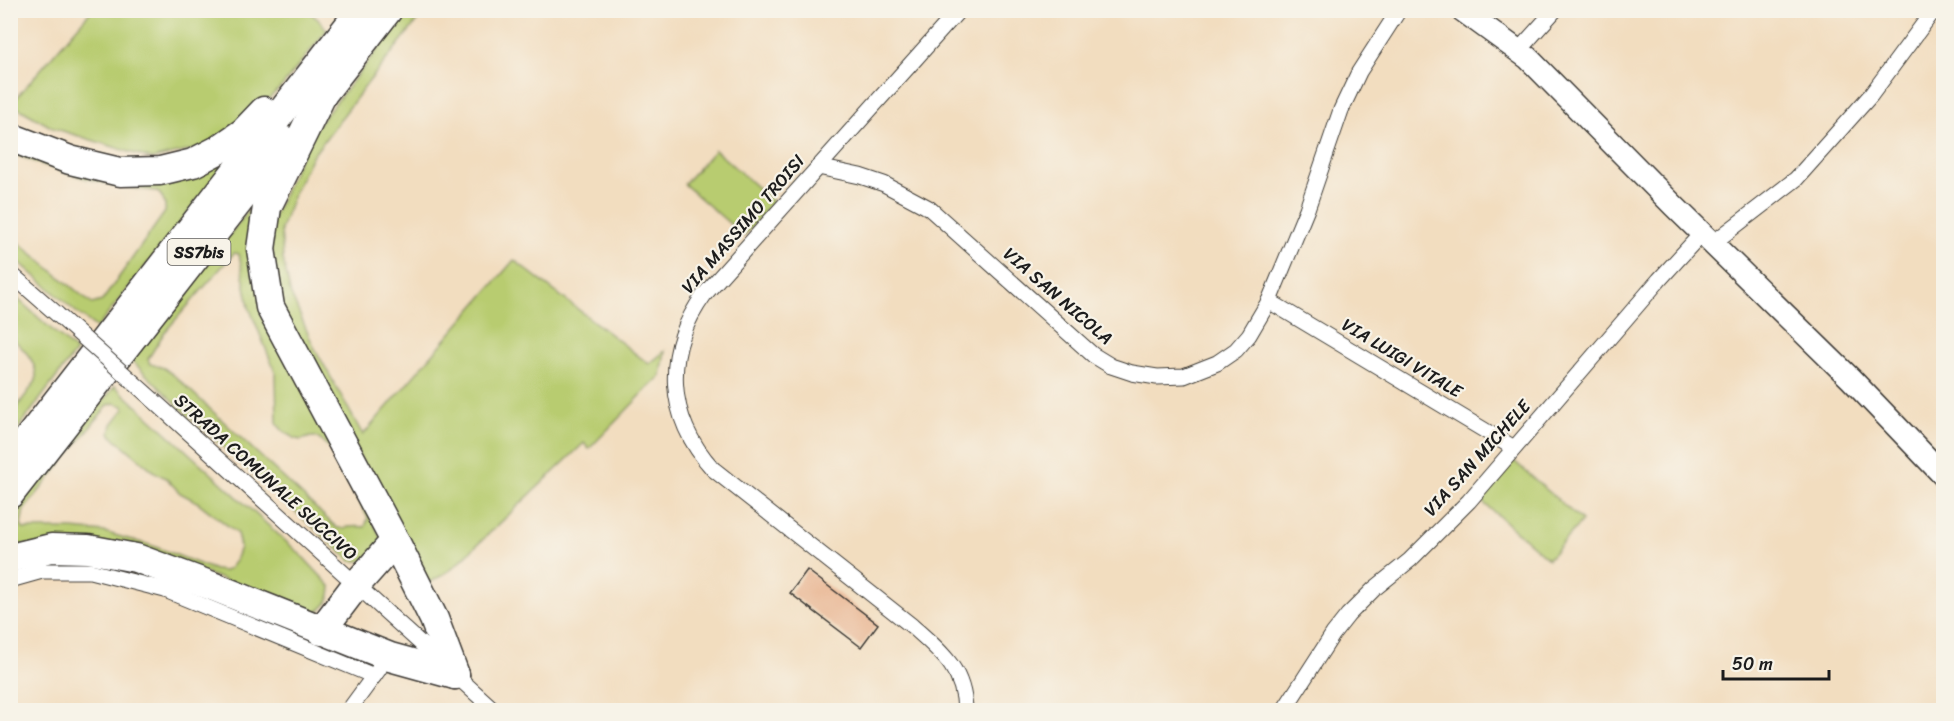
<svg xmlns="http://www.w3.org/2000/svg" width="1954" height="721" font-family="Sriracha,sans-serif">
  <rect width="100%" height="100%" fill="#f7f3e8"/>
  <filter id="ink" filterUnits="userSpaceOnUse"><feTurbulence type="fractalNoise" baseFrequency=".0167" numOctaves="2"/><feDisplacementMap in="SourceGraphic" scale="12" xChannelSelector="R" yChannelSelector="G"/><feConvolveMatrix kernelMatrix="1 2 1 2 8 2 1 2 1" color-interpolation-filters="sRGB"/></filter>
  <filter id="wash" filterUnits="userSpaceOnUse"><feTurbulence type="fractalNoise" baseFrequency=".008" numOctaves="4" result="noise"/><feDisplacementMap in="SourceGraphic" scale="24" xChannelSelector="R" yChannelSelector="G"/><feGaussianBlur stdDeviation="1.35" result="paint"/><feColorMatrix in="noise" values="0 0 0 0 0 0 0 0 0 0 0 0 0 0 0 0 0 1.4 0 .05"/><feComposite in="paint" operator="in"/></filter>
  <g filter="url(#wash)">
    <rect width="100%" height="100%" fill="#f2ddbf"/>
    <g fill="#b8cc6f" stroke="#6a7446" stroke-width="1.5" fill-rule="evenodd">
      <polygon points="91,11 308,11 320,21 327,30 283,85 234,132 213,145 152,159 53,128 11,104"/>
      <polygon points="408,11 425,11 367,84 311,158 295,191 281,229 283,259 290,292 313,345 363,435 514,260 649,364 665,351 661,376 647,389 589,449 584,443 452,569 428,584 283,315 268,229 310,135"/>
      <path d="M11 146 59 165H219L221 170 97 328 75 311 11 255V236L92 304 102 301 165 212C166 204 163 195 156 191 102 186 61 172 11 153Z"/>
      <polygon points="715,150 773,201 744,236 684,184"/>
      <path d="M249 210 252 211 249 229 252 273 382 540 364 561H351L196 423 131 360ZM234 253 239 254 249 307 276 374 277 424 283 431 296 439 301 440 311 437H316L328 446 368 518 365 527C355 525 347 528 337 528L176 377 164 368 150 364 148 359 164 333Z"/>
      <path d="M11 293 76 351 11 438V415L36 381C38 361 23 349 11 337Z"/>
      <path d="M115 386 302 556 331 587C330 601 327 607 314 613L146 551 11 544V515ZM114 403 123 406 124 409 112 424 110 433 113 437 156 473 166 478 180 493 197 502 237 533 240 547 235 561 229 569 225 571 215 570 153 546 104 532 72 529H23L21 524 24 510 108 405Z"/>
      <polygon points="1513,460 1582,521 1548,559 1479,499"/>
    </g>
    <g id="blocks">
      <polygon fill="#e9b693" points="807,570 878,624 861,647 790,593"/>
    </g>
  </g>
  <g filter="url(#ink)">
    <use href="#blocks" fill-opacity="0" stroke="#3c3934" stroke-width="1.5"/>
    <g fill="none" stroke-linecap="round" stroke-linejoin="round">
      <g stroke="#3c3934" stroke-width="17">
        <g id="street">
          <path d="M959 10 704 295C663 352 666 417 713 469L912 626C941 652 964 669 965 710"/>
          <polyline points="1518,51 1555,10"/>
          <polyline points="818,167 860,176 884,184 929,208 1093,355 1111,366 1132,373 1157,377 1184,376 1217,363 1236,350 1249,335 1269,301 1307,209 1341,110 1359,72 1399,10"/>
          <polyline points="1713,243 1796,179 1871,95 1934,10"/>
          <polyline points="10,273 58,315"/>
          <polyline points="1269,301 1514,448"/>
          <polyline points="152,399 494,710"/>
          <polyline points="10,580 42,571 90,571 165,590 374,676"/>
          <polyline points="349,710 379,669"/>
          <polyline points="1284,710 1333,634 1348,615 1374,589 1410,560 1469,501 1659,280 1702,233"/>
        </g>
      </g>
      <g stroke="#3c3934" stroke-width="25">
        <polyline id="secondary" points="1462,10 1528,58 1674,206 1851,379 1944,476"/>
      </g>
      <g stroke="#3c3934" stroke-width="31">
        <g id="highway">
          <polyline points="322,95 267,207 261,249 270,307 395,541 434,619 455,675"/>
          <polyline points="311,109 388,10"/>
          <polyline points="10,137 70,160 120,172 160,171 193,163 218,150 244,132 264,111"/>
          <polyline points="10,462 361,10"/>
          <polyline points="10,494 286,141"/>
          <polyline points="10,558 51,548 88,549 136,558 212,586 390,657 455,675"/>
          <polyline points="321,631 356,585 395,541"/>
        </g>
      </g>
      <use href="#street" stroke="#fff" stroke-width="15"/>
      <use href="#secondary" stroke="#fff" stroke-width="22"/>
      <use href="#highway" stroke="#fff" stroke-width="28"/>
      <g stroke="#3c3934" stroke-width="17" stroke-linecap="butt">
        <polyline id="street-bridge" points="58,315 152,399"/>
      </g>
      <use href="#street-bridge" stroke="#fff" stroke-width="15"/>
    </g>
  </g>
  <g text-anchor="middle" stroke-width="4.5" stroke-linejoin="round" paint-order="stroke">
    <rect fill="#f7f3e8" stroke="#5e5c59" stroke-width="1.5" x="167.5" y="239" width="63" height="26" rx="4.5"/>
    <g font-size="16" font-weight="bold" fill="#1c1c1c">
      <text x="199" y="258">SS7bis</text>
    </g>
    <g font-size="18" fill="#1c1c1c" stroke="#f7f3e8">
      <text transform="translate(743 224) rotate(-49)" y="6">VIA MASSIMO TROISI</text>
      <text transform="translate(1058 296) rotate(41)" y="6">VIA SAN NICOLA</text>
      <text transform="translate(1402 358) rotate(31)" y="6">VIA LUIGI VITALE</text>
      <text transform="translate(1477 458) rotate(-48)" y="6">VIA SAN MICHELE</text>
      <text transform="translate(266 477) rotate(42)" y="6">STRADA COMUNALE SUCCIVO</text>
    </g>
  </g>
  <rect width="1954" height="721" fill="none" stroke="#f7f3e8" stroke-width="36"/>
  <path d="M1723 670v9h106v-9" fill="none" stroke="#1c1c1c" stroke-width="3"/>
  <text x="1732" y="670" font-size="18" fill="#1c1c1c" stroke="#f7f3e8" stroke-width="4.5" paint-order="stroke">50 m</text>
</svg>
